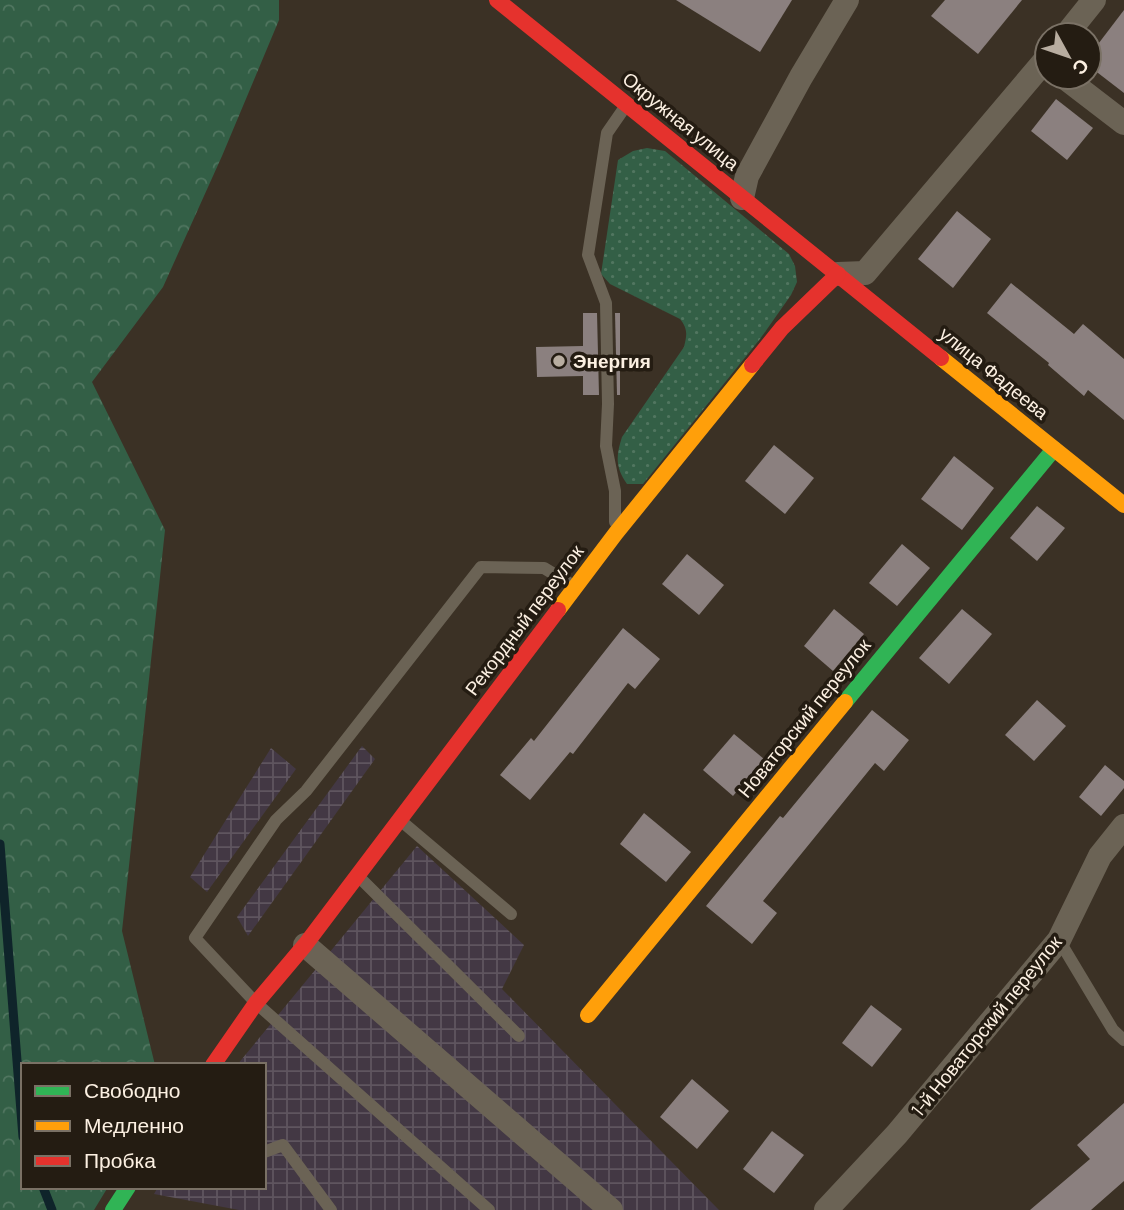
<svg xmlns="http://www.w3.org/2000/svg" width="1124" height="1210" font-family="Barlow,sans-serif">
  <defs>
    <pattern id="industrial-grid" width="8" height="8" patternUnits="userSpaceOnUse" patternTransform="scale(1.75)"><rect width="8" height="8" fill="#433844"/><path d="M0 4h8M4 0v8" fill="none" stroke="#5f555f"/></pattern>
    <pattern id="grass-dots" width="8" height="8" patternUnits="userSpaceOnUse" patternTransform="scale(1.75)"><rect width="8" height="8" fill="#335f46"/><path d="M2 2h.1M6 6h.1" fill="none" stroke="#517660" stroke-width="1.8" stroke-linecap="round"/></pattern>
    <pattern id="forest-crowns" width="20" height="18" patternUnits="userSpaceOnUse" patternTransform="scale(1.75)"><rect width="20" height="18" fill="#335f46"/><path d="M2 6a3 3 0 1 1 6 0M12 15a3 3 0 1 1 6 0" fill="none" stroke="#517660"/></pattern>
  </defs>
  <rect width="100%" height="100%" fill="#3b3125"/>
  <g fill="url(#industrial-grid)">
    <polygon points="362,746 375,759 248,936 237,917"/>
    <polygon points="271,748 296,769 207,892 190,877"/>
    <polygon points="417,846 524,945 502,989 719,1210 239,1210 154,1194 158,1187 264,1187 264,1065 237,1065"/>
  </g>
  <path fill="url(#grass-dots)" d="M647 148 665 151 789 254 795 266 797 282 791 295 760 339 643 484H627C615 467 616 456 622 437L684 347C687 335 688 329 680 319L610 284 601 274 618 160 633 151Z"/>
  <polygon fill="url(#forest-crowns)" points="0,0 279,0 279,20 222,156 163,287 92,382 165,530 122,931 155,1065 23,1065 23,1187 108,1187 94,1210 0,1210"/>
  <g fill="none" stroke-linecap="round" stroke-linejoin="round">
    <g stroke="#0f242a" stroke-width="9">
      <polyline points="0,844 23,1137"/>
      <polyline points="43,1187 52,1210"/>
    </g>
  </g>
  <g fill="#8b807f">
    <polygon points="676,0 792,0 760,52"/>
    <polygon points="945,0 1022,0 978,54 931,16"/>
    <polygon points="1124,10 1124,93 1089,66 1089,56"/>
    <polygon points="1056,99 1093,128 1067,160 1031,131"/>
    <polygon points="957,211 991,239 953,288 918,259"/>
    <polygon points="1011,283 1074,334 1083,324 1124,359 1124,420 1088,390 1084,396 1048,365 1049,363 987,313"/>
    <polygon points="583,313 597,313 599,395 583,395 583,376 537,377 536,347 583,346"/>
    <polygon points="615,313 620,313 620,395 617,395"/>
    <polygon points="774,445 814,478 785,514 745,481"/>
    <polygon points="954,456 994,488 962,530 921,499"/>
    <polygon points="1037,506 1065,528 1037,561 1010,538"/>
    <polygon points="902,544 930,568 897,606 869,583"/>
    <polygon points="687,554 724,585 699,615 662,584"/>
    <polygon points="834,609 864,634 833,671 804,646"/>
    <polygon points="962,609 992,634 949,684 919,658"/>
    <polygon points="623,628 660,659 635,689 628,683 573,754 570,752 530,800 500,775 531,738 534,741"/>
    <polygon points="1037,700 1066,726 1034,761 1005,735"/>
    <polygon points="872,710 909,740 884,771 875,763 763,901 777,913 752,944 706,906 780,816 783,818"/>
    <polygon points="734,734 764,759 733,796 703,770"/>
    <polygon points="1105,765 1124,781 1124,788 1101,816 1079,797"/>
    <polygon points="644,813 691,852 666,882 620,844"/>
    <polygon points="871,1005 902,1029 872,1067 842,1043"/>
    <polygon points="692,1079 729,1111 697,1149 660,1117"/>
    <polygon points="1124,1103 1124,1181 1091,1210 1030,1210 1090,1159 1077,1145"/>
    <polygon points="772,1131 804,1155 774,1193 743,1169"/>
  </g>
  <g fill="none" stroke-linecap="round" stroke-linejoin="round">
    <g stroke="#6b6355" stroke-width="12">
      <polyline points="615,522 615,491 606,446 608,404 606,303 588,255 607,133 625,107"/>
      <polyline points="400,820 511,914"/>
      <polyline points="358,876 519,1036"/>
      <polyline points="1059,940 1113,1030 1124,1040"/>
      <polyline points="264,1152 283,1145 331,1210"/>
      <polyline points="489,1210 256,1003 195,938 276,820 306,791 481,567 544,568 572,585"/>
    </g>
    <g stroke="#6b6355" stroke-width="24">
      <polyline points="1066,35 1094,0"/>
      <polyline points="1064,77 1124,123"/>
      <polyline points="742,198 747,176 801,77 847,0"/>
      <polyline points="838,274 865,273 1047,58"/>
      <polyline points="305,945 611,1210"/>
      <polyline points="826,1210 897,1134 1059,940 1100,856 1124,826"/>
    </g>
    <g stroke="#30b455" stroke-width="16">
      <polyline points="845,702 1054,449"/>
      <polyline points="113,1210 128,1187"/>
    </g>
    <g stroke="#ff9f0a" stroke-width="16">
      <polyline points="941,358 1124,505"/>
      <polyline points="558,610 616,533 752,365"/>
      <polyline points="588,1015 845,702"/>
    </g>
    <g stroke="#e5322d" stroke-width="16">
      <polyline points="497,0 941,358"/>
      <polyline points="752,365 782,328 838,274"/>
      <polyline points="213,1065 256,1003 305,945 558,610"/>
    </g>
  </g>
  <circle fill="#b8ada0" stroke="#241c12" stroke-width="2.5" cx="559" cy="361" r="7"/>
  <g text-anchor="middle" stroke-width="7" stroke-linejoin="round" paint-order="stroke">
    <g font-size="19" fill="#fcf0e2" stroke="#241c12">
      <text transform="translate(681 121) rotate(39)" y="7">Окружная улица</text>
      <text transform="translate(994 373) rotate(39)" y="7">улица Фадеева</text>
      <text transform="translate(524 620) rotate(-53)" y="7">Рекордный переулок</text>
      <text transform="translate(804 718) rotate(-51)" y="7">Новаторский переулок</text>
      <text transform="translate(986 1026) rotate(-51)" y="7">1-й Новаторский переулок</text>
    </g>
    <g font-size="19" font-weight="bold" fill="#fcf0e2" stroke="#241c12" text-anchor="start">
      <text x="573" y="368">Энергия</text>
    </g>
  </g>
  <rect x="21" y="1063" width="245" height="126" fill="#241c12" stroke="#7a7165" stroke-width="2"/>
  <rect x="35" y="1086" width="35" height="10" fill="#30b455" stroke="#7a7165" stroke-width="2"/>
  <text x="84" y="1098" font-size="21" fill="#fcf0e2">Свободно</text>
  <rect x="35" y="1121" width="35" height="10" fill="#ff9f0a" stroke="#7a7165" stroke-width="2"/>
  <text x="84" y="1133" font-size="21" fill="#fcf0e2">Медленно</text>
  <rect x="35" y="1156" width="35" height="10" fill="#e5322d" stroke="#7a7165" stroke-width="2"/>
  <text x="84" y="1168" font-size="21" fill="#fcf0e2">Пробка</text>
  <g transform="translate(1068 56) rotate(130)"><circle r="33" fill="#241c12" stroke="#7a7165" stroke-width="2"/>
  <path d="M0-5L12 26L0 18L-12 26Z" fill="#b8ada0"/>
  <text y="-10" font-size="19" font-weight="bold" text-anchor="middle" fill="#fcf0e2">С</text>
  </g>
</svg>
